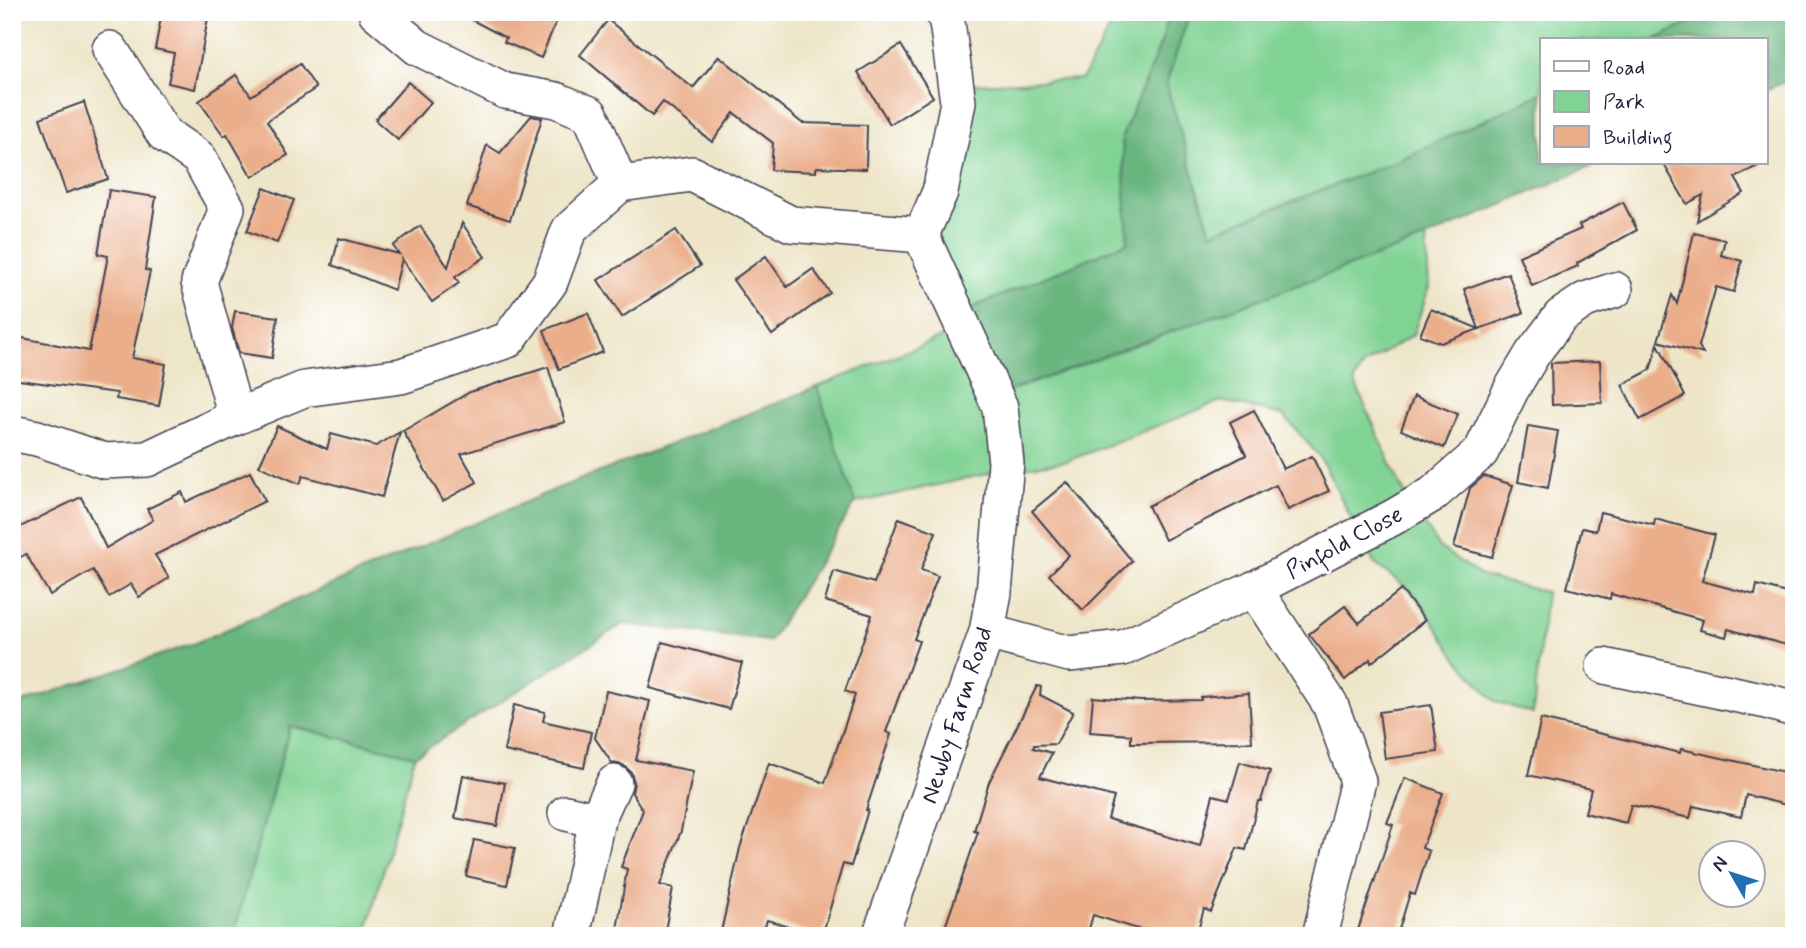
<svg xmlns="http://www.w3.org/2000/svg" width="1806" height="948" font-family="Mynerve,sans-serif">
  <rect width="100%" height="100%" fill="#fff"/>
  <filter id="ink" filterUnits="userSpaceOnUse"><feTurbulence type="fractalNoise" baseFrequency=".0143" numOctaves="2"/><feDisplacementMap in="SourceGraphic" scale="14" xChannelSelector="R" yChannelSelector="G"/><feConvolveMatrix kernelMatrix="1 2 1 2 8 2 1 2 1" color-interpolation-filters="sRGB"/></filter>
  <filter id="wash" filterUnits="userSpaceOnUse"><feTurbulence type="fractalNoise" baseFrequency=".00686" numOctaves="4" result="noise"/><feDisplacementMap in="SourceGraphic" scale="28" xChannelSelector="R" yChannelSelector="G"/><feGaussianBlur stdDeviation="1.57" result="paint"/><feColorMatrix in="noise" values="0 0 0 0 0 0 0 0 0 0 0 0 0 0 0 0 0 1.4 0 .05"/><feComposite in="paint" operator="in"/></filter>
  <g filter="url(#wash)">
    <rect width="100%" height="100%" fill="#eee5c8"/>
    <g fill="#81d394" stroke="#527a68" stroke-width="2">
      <polygon points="1116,12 1168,12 1163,38 1122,137 1128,242 967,310 929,236 973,84 1082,79 1115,19"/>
      <polygon points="1190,12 1714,12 1654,40 1542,40 1542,93 1399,160 1210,233 1166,84"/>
      <polygon points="1426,238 1429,287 1413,335 1364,365 1354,381 1401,487 1439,547 1481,576 1546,592 1533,714 1494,701 1456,657 1415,594 1374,563 1320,457 1283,415 1221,401 1067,461 1011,469 1004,393"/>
      <polygon points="957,331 990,407 996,472 855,503 817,387"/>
      <polygon points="290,726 415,756 365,936 233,936"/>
    </g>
    <g fill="#68b57e" stroke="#456c5c" stroke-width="2">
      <polygon points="1168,12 1190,12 1166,84 1211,233 1399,160 1542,93 1542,163 1599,163 1426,238 1004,393 967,310 1128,242 1122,137 1163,38"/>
      <polygon points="1714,12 1794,12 1794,77 1766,90 1766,40 1654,40"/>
      <polygon points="817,387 855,503 770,641 623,624 415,756 290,726 233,936 12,936 12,706 195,643 556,489"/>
    </g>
    <g id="blocks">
      <g fill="#ebae8b">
        <polygon points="162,12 209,12 195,89 168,83 174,53 155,49"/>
        <polygon points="457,12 560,12 541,58 504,42 506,38"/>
        <polygon points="608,20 693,88 719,56 802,123 867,125 866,169 816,167 816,172 771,170 773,143 734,113 712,142 663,102 652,116 580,55"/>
        <polygon points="901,45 933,97 890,124 858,72"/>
        <polygon points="300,64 316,88 267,121 288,155 252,177 227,134 224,136 199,101 236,75 251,96"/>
        <polygon points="408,82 431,102 398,140 375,120"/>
        <polygon points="84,102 108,179 66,193 40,118"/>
        <polygon points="531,116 542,118 510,220 467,206 487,145 500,153"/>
        <polygon points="1663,163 1763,163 1735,178 1744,193 1697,221 1703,195 1687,204"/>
        <polygon points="264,188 294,200 277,243 247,231"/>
        <polygon points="109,190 156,197 145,270 150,271 132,358 166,364 159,406 116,399 117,393 12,379 12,336 89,351 108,256 98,254"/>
        <polygon points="1623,202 1637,230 1577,263 1578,266 1532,286 1519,256 1581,229 1579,225"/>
        <polygon points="462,223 485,257 455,277 459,283 432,302 402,259 394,290 332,265 339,238 399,254 393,246 420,226 448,267"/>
        <polygon points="676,230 700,266 622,317 598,280"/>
        <polygon points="1694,233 1725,240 1721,255 1742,261 1734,292 1716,287 1699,346 1703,354 1658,341 1672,295 1677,304"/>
        <polygon points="766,256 787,287 813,269 830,293 772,335 733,280"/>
        <polygon points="1508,273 1523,313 1441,343 1420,335 1431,309 1479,329 1464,289"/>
        <polygon points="235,311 278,317 272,358 239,353 232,328"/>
        <polygon points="588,313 603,352 559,369 544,330"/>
        <polygon points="1658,344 1685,396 1640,420 1622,385 1650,370"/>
        <polygon points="1600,361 1602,403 1552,405 1551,363"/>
        <polygon points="548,367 565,422 461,454 477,482 443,501 403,431 470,392"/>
        <polygon points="1414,396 1458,414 1444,448 1401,430"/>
        <polygon points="1254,410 1283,469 1312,456 1329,491 1288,510 1276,485 1165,540 1148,506 1246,455 1230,422"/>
        <polygon points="277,426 327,449 331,434 376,446 400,432 382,497 303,476 300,484 259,466"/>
        <polygon points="1528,426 1558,431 1548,488 1518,482"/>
        <polygon points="250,472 265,501 155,555 169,578 139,597 131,584 109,597 93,570 50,595 26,554 12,562 12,531 81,497 106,548 153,520 147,509 182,492 186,502"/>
        <polygon points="1484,476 1513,485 1492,557 1454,547 1470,488"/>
        <polygon points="1067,482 1132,561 1083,610 1049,575 1069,555 1032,511"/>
        <polygon points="1600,512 1654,525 1655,519 1715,535 1702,581 1755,595 1757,585 1794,595 1794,647 1728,629 1726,637 1700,630 1703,620 1611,594 1610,599 1567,588 1582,528 1596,531"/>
        <polygon points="899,518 936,532 921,570 938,576 914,639 919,641 886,732 891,734 866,810 868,810 851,866 843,864 822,936 767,920 762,936 720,936 740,848 769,763 825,783 855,695 845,691 872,615 825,601 834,571 874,583"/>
        <polygon points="1401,590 1425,620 1371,663 1370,659 1345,680 1309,634 1345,606 1359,623"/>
        <polygon points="662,642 742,663 729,709 650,688"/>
        <polygon points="1037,686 1041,687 1040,695 1073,712 1056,744 1034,745 1033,748 1052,753 1040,777 1114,797 1108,819 1200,846 1213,795 1229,799 1240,762 1270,771 1261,801 1258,801 1246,850 1237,848 1211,912 1204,909 1196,936 1160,936 1093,915 1087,936 942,936 978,832 974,831 989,782"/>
        <polygon points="606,691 650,701 636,760 693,771 681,831 660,885 673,888 664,936 616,936 627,869 621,867 643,810 632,793 634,782 631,772 623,765 612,763 595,738"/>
        <polygon points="1249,693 1252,742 1131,743 1131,735 1090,732 1093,697 1141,701 1201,700 1201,697"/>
        <polygon points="514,705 545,712 543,721 591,732 584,768 504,751"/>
        <polygon points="1431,705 1438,752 1385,759 1379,712"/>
        <polygon points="1541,719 1680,753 1681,749 1794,774 1794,807 1746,795 1741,817 1693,806 1690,818 1631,805 1626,823 1585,813 1591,789 1528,775"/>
        <polygon points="463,775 505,783 497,826 455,818"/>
        <polygon points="1405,778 1443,793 1422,848 1429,851 1415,895 1410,893 1397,936 1356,936 1393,825 1387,823"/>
        <polygon points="474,840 515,848 507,885 466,876"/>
      </g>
    </g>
  </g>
  <g filter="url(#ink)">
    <use href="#blocks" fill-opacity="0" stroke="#413f50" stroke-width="2"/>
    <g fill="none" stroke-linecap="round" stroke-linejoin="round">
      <g stroke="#413f50" stroke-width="38">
        <g id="minor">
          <polyline points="376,12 417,47 505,91 556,100 590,114 620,184"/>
          <polyline points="110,49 164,134 199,158 227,208 199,282 236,417"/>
          <polyline points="921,235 940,192 958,102 947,22 943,12"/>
          <polyline points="12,433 37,438 105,461 147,459 236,417 304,389 401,376 508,340 550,282 569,230 620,184 692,174 791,224 921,235 1000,407 1006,463 994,592 987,632 880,936"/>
          <polyline points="1254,589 1330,704 1358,781 1320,936"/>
          <polyline points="987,632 1069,654 1123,648 1254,589 1392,518 1433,494 1481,452 1511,390 1533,353 1561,316 1585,300 1615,290"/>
          <polyline points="1604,666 1766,701 1794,709"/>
          <polyline points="566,813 597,820"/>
          <polyline points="572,936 597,820 614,783"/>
        </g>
      </g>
      <use href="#minor" stroke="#fff" stroke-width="35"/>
    </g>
  </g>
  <g text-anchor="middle" stroke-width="6" stroke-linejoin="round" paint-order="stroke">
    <g font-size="24" fill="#22223b" stroke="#fff">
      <text transform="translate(1344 542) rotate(-28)" y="8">Pinfold Close</text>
      <text transform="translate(956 715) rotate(-72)" y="8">Newby Farm Road</text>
    </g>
  </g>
  <rect width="1806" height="948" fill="none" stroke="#fff" stroke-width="42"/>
  <rect x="1540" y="38" width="228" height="126" fill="#ffffff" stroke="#a7a7b1" stroke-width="2"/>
  <rect x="1554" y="61" width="35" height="10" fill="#ffffff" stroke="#a7a7b1" stroke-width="2"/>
  <text x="1603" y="74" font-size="21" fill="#22223b">Road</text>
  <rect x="1554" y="91" width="35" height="21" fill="#81d394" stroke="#a7a7b1" stroke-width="2"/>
  <text x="1603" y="108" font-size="21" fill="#22223b">Park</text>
  <rect x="1554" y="126" width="35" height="21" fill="#ebae8b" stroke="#a7a7b1" stroke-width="2"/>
  <text x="1603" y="144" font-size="21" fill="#22223b">Building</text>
  <g transform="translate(1732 874) rotate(309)"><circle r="33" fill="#ffffff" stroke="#a7a7b1" stroke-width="2"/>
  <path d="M0-5L12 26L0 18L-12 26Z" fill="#1f6fb2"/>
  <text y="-10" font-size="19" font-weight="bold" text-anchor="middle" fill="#22223b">N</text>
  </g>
</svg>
